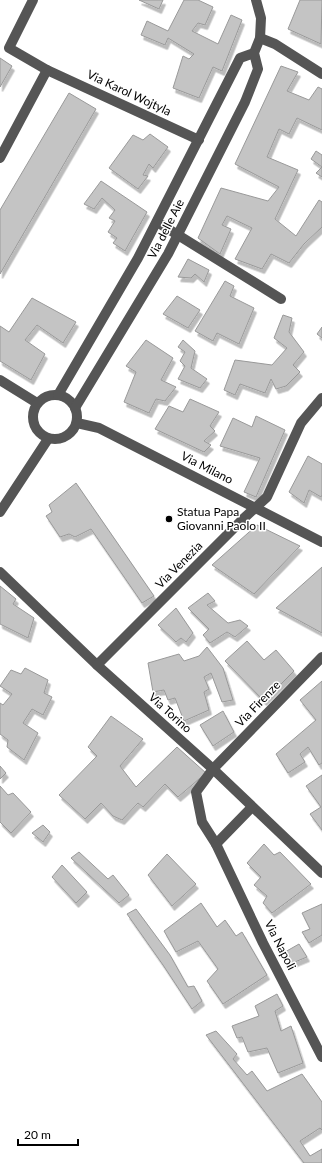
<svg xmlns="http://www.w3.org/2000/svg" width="322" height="1163" font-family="Lato,sans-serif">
  <defs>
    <filter id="shadow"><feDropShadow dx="2.5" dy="4.5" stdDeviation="0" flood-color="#0004"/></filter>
  </defs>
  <rect width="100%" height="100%" fill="#fff"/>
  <g fill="#c4c4c4" stroke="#999" filter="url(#shadow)">
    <polygon points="139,0 163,0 159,9"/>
    <polygon points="184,0 198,0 213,7 205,25 198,23 192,31 218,44 231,15 242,20 222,71 213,67 199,98 173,88 183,56 189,59 194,54 168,38 165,45 141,35 147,21 168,31"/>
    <polygon points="300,0 322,0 321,44 288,29"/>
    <polygon points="0,58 12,66 0,87"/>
    <polygon points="281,66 298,72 287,91 309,100 318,87 322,89 322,130 297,118 289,134 279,129 267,157 298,170 275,219 296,236 319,200 322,202 322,227 304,244 289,263 271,254 262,269 235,259 252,228 227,216 222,225 231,229 220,254 198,238 221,188 268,201 279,187 235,164"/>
    <polygon points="69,93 96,109 0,274 0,210"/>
    <polygon points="150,134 168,147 153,168 149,164 143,175 148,176 138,189 109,168 133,135 143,140"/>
    <polygon points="316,151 322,155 322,177 316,173 322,167 311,159"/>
    <polygon points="101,181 147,212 125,251 113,243 117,238 108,232 115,221 109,218 115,210 102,198 94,209 84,204"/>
    <polygon points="188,259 209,270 204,282 195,274 191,278 178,277"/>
    <polygon points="225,281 234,286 230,296 254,308 239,344 217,333 213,341 195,331"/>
    <polygon points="177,296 200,310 188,328 163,314"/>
    <polygon points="32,298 76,322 63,343 37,325 25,340 45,354 31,380 0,361 0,326 9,332"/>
    <polygon points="283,315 292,318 289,332 304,352 293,365 300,372 286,386 276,389 271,379 265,393 240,384 235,395 224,390 235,360 272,365 287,348 274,338"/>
    <polygon points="322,327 322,338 317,334"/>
    <polygon points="146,340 173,358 161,380 176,387 165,401 156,399 149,413 124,402 136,372 126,366"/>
    <polygon points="183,340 195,351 191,368 207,379 200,388 178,379 185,366 180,361 185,352 178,347"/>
    <polygon points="190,399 219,412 210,426 215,431 204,441 211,445 204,452 155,429 169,406 183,412"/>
    <polygon points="256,416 285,430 256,497 244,492 260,458 220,446 233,418 252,427"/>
    <polygon points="308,456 322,464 322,495 321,497 309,490 304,503 289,492"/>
    <polygon points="76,483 154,596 142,603 91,529 75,537 69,534 60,537 46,516 52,512 49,505"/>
    <polygon points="257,525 300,546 254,594 212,565"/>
    <polygon points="322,567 322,633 276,608"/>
    <polygon points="0,586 16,599 13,604 34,618 28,638 0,624"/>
    <polygon points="208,593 215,601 207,605 228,623 240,620 248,626 235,637 227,632 210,643 203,635 209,629 188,608"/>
    <polygon points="176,608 193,633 186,642 181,638 176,642 158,625"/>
    <polygon points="247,641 264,660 276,650 294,671 264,701 225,661"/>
    <polygon points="207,647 223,668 233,700 222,702 211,673 204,677 209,689 204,692 209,710 184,721 175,698 168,700 164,690 153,692 148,663 179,654 184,661 199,656"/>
    <polygon points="25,668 48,680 44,693 52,697 43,715 32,709 23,723 38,733 24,760 7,747 8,740 0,734 0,703 3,705 12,694 0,686 11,670 21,674"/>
    <polygon points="322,681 322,763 319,765 308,747 300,754 305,762 288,773 276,754 316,720 300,700"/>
    <polygon points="223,711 234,732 213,746 200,725"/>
    <polygon points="111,716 143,739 120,766 136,787 177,747 206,773 178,797 165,784 143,807 138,803 122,820 113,816 101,803 85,819 59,795 97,756 88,747"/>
    <polygon points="0,766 6,773 0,779"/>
    <polygon points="322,775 322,830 310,814 321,807 306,786"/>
    <polygon points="0,786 8,795 13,793 31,812 11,833 0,822"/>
    <polygon points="43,825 50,832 43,842 32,833"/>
    <polygon points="264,844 274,855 280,852 311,884 272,913 263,903 267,896 254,885 261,877 247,863"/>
    <polygon points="79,852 108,879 113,875 129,895 119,903 71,858"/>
    <polygon points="167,854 196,884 172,906 148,875"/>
    <polygon points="62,865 87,892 76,903 52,877"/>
    <polygon points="201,903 217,927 225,920 236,936 242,932 267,975 223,1004 207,981 218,969 198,941 176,952 164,931"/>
    <polygon points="322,904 322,935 309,943 302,932 310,929 302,913"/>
    <polygon points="136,909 170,955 188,987 194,986 202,1001 192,1009 163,965 127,914"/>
    <polygon points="299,944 307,957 290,964 285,952"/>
    <polygon points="277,994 283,1006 275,1011 281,1031 291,1026 303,1063 278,1073 267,1048 248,1052 242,1037 237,1038 232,1026 259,1016 255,1006"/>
    <polygon points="216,1031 237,1054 233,1059 247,1075 252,1071 267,1091 302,1074 322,1102 322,1130 320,1128 300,1141 310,1156 322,1149 322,1163 304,1163 206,1035"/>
  </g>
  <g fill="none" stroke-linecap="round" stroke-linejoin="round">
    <g stroke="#555" stroke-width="10">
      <polyline points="33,0 9,48 47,70"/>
      <polyline points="260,38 275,44 322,74"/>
      <polyline points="0,158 47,70 199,140"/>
      <polyline points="157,222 281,299"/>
      <polyline points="0,380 37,403"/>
      <circle cx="55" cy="417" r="22"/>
      <polyline points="58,395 138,258 240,58 254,53"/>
      <polyline points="75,408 168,254 245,102 258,69 254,53 260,38 261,18 256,0"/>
      <polyline points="77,423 99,428 322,542"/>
      <polyline points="0,512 48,439"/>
      <polyline points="0,572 97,665 213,769 322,873"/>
      <polyline points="97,665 243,519 267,497 301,423 322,398"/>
      <polyline points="252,807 216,844 202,822 196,792 213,769 322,657"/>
      <polyline points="216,844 263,943 322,1057"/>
    </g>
  </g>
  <circle fill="#000" stroke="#fff" stroke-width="1.5" cx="169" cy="519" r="4"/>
  <g text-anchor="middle" stroke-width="3" stroke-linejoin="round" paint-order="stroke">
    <g font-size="12" fill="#000" stroke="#fff">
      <text transform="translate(129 93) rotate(25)" y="4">Via Karol Wojtyla</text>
      <text transform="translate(166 229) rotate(-63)" y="4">Via delle Aie</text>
      <text transform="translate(207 468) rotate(27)" y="4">Via Milano</text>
      <text transform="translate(179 565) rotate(-45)" y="4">Via Venezia</text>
      <text transform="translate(258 704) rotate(-46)" y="4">Via Firenze</text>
      <text transform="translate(170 713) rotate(42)" y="4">Via Torino</text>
      <text transform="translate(280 945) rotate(63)" y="4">Via Napoli</text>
    </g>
    <g font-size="12" fill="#000" stroke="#fff" text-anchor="start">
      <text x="177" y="516">Statua Papa<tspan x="177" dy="14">Giovanni Paolo II</tspan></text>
    </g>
  </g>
  <path d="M18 1139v6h60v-6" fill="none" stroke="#000000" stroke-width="2"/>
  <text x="24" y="1139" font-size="12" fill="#000000" stroke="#ffffff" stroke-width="3" paint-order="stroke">20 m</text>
</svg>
